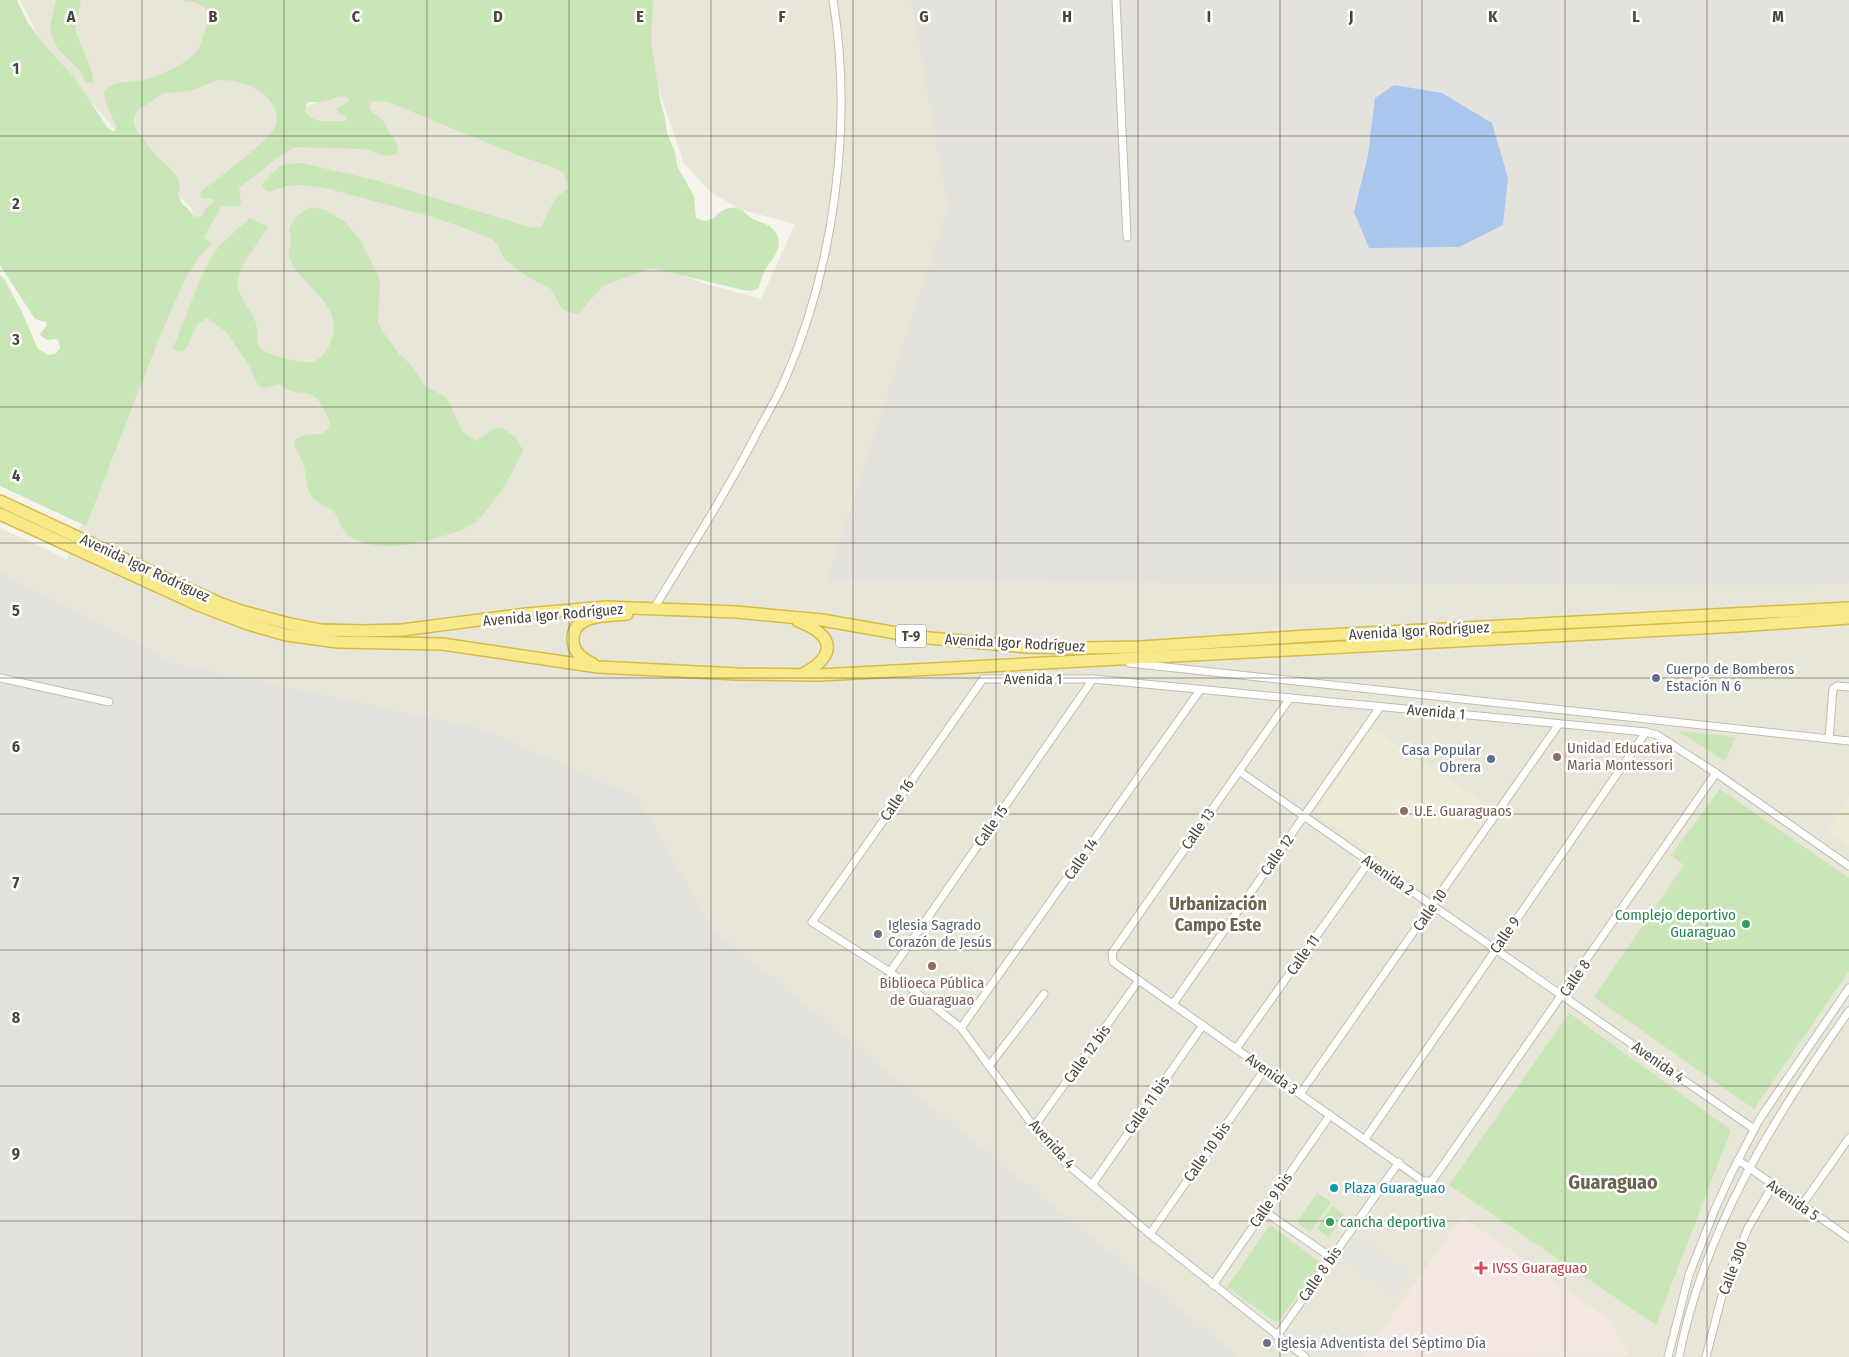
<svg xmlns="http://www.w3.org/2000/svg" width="1849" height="1357" font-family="'Fira Sans Condensed',sans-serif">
  <rect width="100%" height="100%" fill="#f5f3eb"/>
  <polygon fill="#e8e6d9" points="20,0 205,0 292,111 338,96 366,93 555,166 585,182 654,264 702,283 761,299 795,224 742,210 712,193 684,164 650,63 637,0 1849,0 1849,1357 0,1357 0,528 67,559 201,233 191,208 133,151 101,113 52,63"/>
  <g fill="#e4e2dc">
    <polygon points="911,0 1849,0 1849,582 1805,585 827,581 948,207"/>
    <polygon points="0,572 173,663 481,729 637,797 713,930 1239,1357 0,1357"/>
  </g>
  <g fill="#edead6">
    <polygon points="1372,728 1493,809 1431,895 1315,813"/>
    <polygon points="1849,797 1849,846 1826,831"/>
  </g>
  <polygon fill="#f4e6e0" points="1462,1216 1610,1320 1629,1356 1363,1357"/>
  <g fill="#c8e6b6" fill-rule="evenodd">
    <path d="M0 0H17L27 21 46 47 74 77 107 127 114 132 117 128 105 101 104 91C116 79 128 83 144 80 158 77 181 66 192 56 198 51 201 44 203 36 208 23 214 7 194 2 189 1 187 3 183 0H653L651 41 660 100 665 118 667 133 675 152 677 166 694 196 696 218C714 227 714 211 730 208 741 205 745 214 753 219 760 223 768 223 774 230 788 247 769 260 763 274 761 279 760 284 758 289L751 291 743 290 656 269H648L603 286 578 314 571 313 562 309 551 289 530 278 504 259 498 245 493 240 478 233 433 217 325 188 305 185 286 186 269 192 262 188 264 181 280 166 287 164 301 163 375 180 533 228 541 227C549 211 553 198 568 188L564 174 555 168 520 156 388 102 372 101 369 107C372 114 378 115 383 121 386 124 387 129 389 132 395 140 399 142 397 153 384 160 374 150 361 149L295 147 277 158 239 188 241 203 238 207 222 206 203 238 212 243 199 257 185 279 158 341 86 526 0 486V275L5 280 21 310 38 349 48 355 55 354 58 351 60 348 58 340 55 339 48 340 42 337 40 334 47 325 46 322 35 319 0 265ZM218 80C237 80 253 84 267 97 274 105 279 114 276 125 271 140 217 179 202 191L200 194 201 198 205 199 212 198 214 202 205 209 202 216 195 217 181 202 178 195 180 185 178 178 168 166 156 156 137 131 134 124V117L138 110 162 94 193 90ZM341 96 348 98 349 101 336 109 340 114 347 117 346 121C342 122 339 121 334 121 323 122 312 122 305 112L306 105 309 102H323Z"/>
    <polygon points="56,0 81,0 75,30 93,75 93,83 86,83 79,70 58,49 51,33 50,26"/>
    <path d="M310 207 325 210 345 222 360 240 378 275 380 283 378 322 381 329 399 354 411 365 424 385 445 397 450 404 462 431 475 441 494 429 502 428 515 437 523 450C513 473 495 505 475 522 462 532 449 534 433 539 407 547 374 551 349 536 340 530 340 518 333 511 327 506 319 504 314 499 305 490 307 474 303 463 300 455 295 451 294 442 302 433 310 434 322 434L328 429 330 421C326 414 322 403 316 398 306 389 294 397 280 384L263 388 257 383 247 362 226 332 208 318C203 320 198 324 195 328 190 337 187 361 173 348L202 275 212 256 221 244 250 218 268 227C259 243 245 257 239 275 232 295 254 309 257 328 258 335 255 343 261 349 268 356 307 365 315 361 326 356 333 340 334 329 336 300 299 284 289 257 287 251 291 248 291 243 292 238 289 232 289 228L298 215Z"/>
    <polygon points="1678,731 1736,737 1725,761"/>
    <polygon points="1720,789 1849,878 1849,971 1754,1109 1594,997 1684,865 1671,855"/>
    <polygon points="1569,1013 1731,1130 1656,1325 1449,1185"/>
    <polygon points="1317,1193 1331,1202 1310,1232 1297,1222"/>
    <polygon points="1332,1206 1344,1214 1329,1237 1317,1229"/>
    <polygon points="1270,1225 1322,1264 1277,1323 1227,1287"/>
  </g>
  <polygon fill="#e4e3df" points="1356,1237 1409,1275 1395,1294 1342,1256"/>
  <polygon fill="#abc6ed" points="1394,85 1442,93 1492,123 1508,178 1503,225 1459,247 1369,248 1354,212 1368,155 1375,98"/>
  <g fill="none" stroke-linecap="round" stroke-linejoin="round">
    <g stroke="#c0bdae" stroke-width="9">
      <g id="minor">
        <polyline points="1116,0 1127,237"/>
        <path d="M653 610C690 549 728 490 760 427 769 411 779 394 786 377 835 264 853 121 833 0"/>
        <polyline points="1129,663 1849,741"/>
        <polyline points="0,678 109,702"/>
        <polyline points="1290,698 1112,953 1113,962 1423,1181 1432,1181 1716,773"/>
        <polyline points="1829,739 1833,689 1837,686 1849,687"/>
        <polyline points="1239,771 1754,1129"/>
        <polyline points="890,972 1093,679"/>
        <polyline points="1173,1004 1380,707"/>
        <polyline points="961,1028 1200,690"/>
        <polyline points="1236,1049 1369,862"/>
        <polyline points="989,1066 1044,994"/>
        <polyline points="1300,1094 1559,724"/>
        <polyline points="1034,1127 1139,980"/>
        <polyline points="1365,1139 1646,732"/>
        <polyline points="1738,1160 1849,1238"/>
        <polyline points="1092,1185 1203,1025"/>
        <polyline points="1802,1205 1849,1138"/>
        <polyline points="1264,1211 1332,1258"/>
        <polyline points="1150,1234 1265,1069"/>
        <polyline points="1213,1285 1330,1115"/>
        <polyline points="1277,1336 1399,1162"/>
        <polyline points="1305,1357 1150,1234 1060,1158 1034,1127 961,1028 890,972 812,922 983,679 1093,679 1646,732 1657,735 1716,773 1849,866"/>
        <polyline points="1668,1357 1689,1275 1715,1209 1731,1174 1759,1120 1849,988"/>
        <path d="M1679 1357C1704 1229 1775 1116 1849 1011"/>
        <polyline points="1706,1357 1725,1284 1748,1228 1773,1185"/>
      </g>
    </g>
    <g stroke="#d6bb44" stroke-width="14">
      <g id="trunk">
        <polyline points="0,501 219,603 241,611 290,624 321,630 363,631 402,630 526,614 606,607 736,612 822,620 919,637 1026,647 1081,648 1141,647 1308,636 1849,608"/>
        <polyline points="0,514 196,604 248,624 286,635 338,642 442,644 598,667 738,674 819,675 1738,626 1849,618"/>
        <path d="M798 621C836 636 837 656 801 675"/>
        <path d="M593 664C582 658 573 653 573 639 573 613 610 616 627 614"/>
      </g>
    </g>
    <use href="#minor" stroke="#fff" stroke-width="7"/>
    <use href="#trunk" stroke="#f8ea8a" stroke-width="11"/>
  </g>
  <path fill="none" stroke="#494539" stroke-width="1" stroke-opacity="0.55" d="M142 0V1357M284 0V1357M427 0V1357M569 0V1357M711 0V1357M853 0V1357M996 0V1357M1138 0V1357M1280 0V1357M1422 0V1357M1565 0V1357M1707 0V1357M0 136H1849M0 271H1849M0 407H1849M0 543H1849M0 678H1849M0 814H1849M0 950H1849M0 1086H1849M0 1221H1849"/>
  <g fill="#5c6f8a" stroke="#fff" stroke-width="2">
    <circle cx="1656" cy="678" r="5"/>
    <circle cx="1491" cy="759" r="5"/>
  </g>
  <g fill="#8d6e63" stroke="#fff" stroke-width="2">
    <circle cx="1557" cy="757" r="5"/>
    <circle cx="1404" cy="811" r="5"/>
    <circle cx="932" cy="966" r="5"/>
  </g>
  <g fill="#2e9e5b" stroke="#fff" stroke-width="2">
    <circle cx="1746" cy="924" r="5"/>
    <circle cx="1330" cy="1222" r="5"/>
  </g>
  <g fill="#6b7280" stroke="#fff" stroke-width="2">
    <circle cx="878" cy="934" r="5"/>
    <circle cx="1267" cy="1343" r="5"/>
  </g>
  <circle fill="#0f9aa8" stroke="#fff" stroke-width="2" cx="1334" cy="1188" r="5"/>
  <path fill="#e0444e" stroke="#fff" stroke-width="2" d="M1478.5 1260.5h5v5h5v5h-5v5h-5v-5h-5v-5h5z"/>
  <g text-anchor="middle" stroke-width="5" stroke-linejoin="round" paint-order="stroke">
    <rect fill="#fff" stroke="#807d74" stroke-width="1" x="896" y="624.5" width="30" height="23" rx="4"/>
    <g font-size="14" font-weight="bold" fill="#494539">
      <text x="911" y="641">T-9</text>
    </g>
    <g font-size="15" fill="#494539" stroke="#fff">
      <text transform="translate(145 568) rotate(25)" y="5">Avenida Igor Rodríguez</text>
      <text transform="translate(553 615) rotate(-5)" y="5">Avenida Igor Rodríguez</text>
      <text transform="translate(1419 631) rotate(-3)" y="5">Avenida Igor Rodríguez</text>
      <text transform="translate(1015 643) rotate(3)" y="5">Avenida Igor Rodríguez</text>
      <text x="1033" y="684">Avenida 1</text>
      <text transform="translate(1436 712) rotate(5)" y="5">Avenida 1</text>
      <text transform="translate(897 800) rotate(-55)" y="5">Calle 16</text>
      <text transform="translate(991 826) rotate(-55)" y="5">Calle 15</text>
      <text transform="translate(1198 829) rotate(-55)" y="5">Calle 13</text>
      <text transform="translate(1277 855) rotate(-55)" y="5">Calle 12</text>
      <text transform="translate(1081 859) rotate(-55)" y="5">Calle 14</text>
      <text transform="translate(1388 875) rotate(35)" y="5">Avenida 2</text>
      <text transform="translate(1430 910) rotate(-55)" y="5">Calle 10</text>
      <text transform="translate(1505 935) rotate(-55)" y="5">Calle 9</text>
      <text transform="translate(1303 955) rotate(-55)" y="5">Calle 11</text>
      <text transform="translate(1575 978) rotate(-55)" y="5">Calle 8</text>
      <text transform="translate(1087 1054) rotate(-54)" y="5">Calle 12 bis</text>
      <text transform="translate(1658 1062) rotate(35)" y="5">Avenida 4</text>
      <text transform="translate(1272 1074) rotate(35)" y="5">Avenida 3</text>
      <text transform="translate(1147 1105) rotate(-55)" y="5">Calle 11 bis</text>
      <text transform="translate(1052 1144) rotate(48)" y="5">Avenida 4</text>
      <text transform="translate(1207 1152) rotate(-55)" y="5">Calle 10 bis</text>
      <text transform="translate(1271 1200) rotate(-55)" y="5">Calle 9 bis</text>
      <text transform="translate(1793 1200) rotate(35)" y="5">Avenida 5</text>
      <text transform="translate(1733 1268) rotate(-69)" y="5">Calle 300</text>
      <text transform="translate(1320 1274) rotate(-55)" y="5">Calle 8 bis</text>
    </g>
    <g font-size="15" fill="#4e5e75" stroke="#fff" text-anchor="start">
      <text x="1666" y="674">Cuerpo de Bomberos<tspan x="1666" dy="17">Estación N 6</tspan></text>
      <text x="1481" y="755" text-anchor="end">Casa Popular<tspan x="1481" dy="17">Obrera</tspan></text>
    </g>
    <g font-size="15" fill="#785e54" stroke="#fff" text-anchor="start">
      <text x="1567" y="753">Unidad Educativa<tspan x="1567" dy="17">Maria Montessori</tspan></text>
      <text x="1414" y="816">U.E. Guaraguaos</text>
      <text x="932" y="988" text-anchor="middle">Biblioeca Pública<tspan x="932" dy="17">de Guaraguao</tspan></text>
    </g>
    <g font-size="15" fill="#27864d" stroke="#fff" text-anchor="end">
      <text x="1736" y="920">Complejo deportivo<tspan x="1736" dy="17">Guaraguao</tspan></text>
      <text x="1340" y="1227" text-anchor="start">cancha deportiva</text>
    </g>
    <g font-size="15" fill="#5b616d" stroke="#fff" text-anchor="start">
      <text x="888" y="930">Iglesia Sagrado<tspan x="888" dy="17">Corazón de Jesús</tspan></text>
      <text x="1277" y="1348">Iglesia Adventista del Séptimo Día</text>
    </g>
    <g font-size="15" fill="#0d838f" stroke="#fff" text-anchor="start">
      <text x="1344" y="1193">Plaza Guaraguao</text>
    </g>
    <g font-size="15" fill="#be3a42" stroke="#fff" text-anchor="start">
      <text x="1492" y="1273">IVSS Guaraguao</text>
    </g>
    <g font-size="18" font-weight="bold" fill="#6b6551" stroke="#fff">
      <text x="1218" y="910">Urbanización<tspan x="1218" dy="21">Campo Este</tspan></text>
    </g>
    <g font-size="20" font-weight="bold" fill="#6b6551" stroke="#fff">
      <text x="1613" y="1189">Guaraguao</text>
    </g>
  </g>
  <g font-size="16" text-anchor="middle" font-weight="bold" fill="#494539" stroke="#fff" stroke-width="5" stroke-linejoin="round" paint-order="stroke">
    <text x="71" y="22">A</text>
    <text x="213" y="22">B</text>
    <text x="356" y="22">C</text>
    <text x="498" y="22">D</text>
    <text x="640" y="22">E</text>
    <text x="782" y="22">F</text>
    <text x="924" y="22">G</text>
    <text x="1067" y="22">H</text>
    <text x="1209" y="22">I</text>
    <text x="1351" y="22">J</text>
    <text x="1493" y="22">K</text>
    <text x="1636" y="22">L</text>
    <text x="1778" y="22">M</text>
    <text x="16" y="74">1</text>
    <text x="16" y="209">2</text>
    <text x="16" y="345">3</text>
    <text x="16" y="481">4</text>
    <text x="16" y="616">5</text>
    <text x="16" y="752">6</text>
    <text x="16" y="888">7</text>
    <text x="16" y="1023">8</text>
    <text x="16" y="1159">9</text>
  </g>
</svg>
